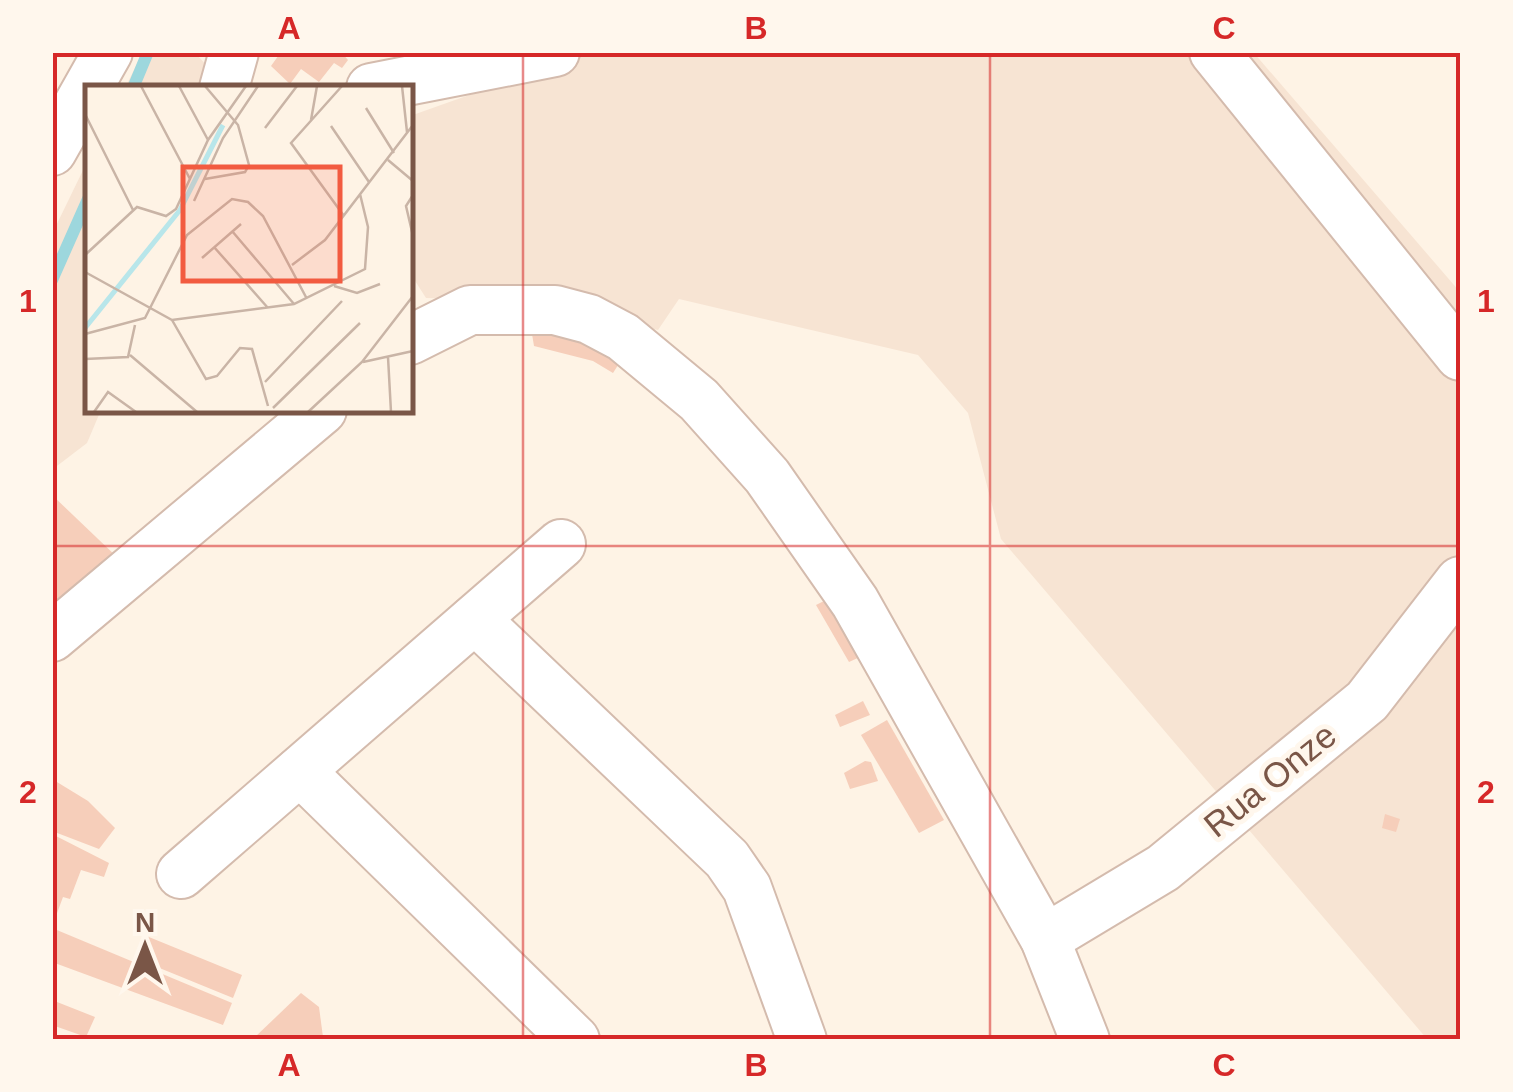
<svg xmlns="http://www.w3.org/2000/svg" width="1513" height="1092" font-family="Arial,sans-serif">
  <rect width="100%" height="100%" fill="#fef3e5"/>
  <g fill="#f7e4d3">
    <polygon points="143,52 195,53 227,87 125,88"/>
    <polygon points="588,53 1254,53 1460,292 1460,1039 1427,1039 1001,539 968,413 918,355 679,299 658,330 534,301 426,298 410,273 410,116"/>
    <polygon points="87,162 88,410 101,410 87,443 53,469 53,232"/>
  </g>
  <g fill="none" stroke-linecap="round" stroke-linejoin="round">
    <g stroke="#9dd7dd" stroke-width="12">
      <polyline points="133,88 148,52"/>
      <polyline points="52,280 88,199"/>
    </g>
  </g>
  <g fill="#f6ceba">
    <polygon points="281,52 341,52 348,60 342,68 334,63 319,82 301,69 290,84 271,66"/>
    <polygon points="532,334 552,334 581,341 620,362 613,373 593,361 534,346"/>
    <polygon points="52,495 119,559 52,628"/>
    <polygon points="824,601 837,621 862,656 849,662 816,605"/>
    <polygon points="863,701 870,715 840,727 835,715"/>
    <polygon points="887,720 944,820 919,833 861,735"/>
    <polygon points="865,761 871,762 878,781 850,789 844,773"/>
    <polygon points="52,779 88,801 115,828 99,849 52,831"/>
    <polygon points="1385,814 1400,819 1396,832 1382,828"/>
    <polygon points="52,834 109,863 104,877 81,870 70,899 63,897 53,924"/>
    <polygon points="52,928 232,1003 223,1025 52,962"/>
    <polygon points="144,935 242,975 233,998 135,958"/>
    <polygon points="301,993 319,1007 323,1037 252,1040"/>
    <polygon points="52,1000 95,1017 86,1037 52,1025"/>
  </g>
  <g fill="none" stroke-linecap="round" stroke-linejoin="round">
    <g stroke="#d4bbad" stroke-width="52">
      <g id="minor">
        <polyline points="1214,52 1460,356"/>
        <polyline points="224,88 234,52"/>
        <polyline points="371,88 555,52"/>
        <polyline points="52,151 108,52"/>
        <polyline points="410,340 470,310 555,310 589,319 623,337 699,400 767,476 855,602 1045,939 1085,1040"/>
        <polyline points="475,619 727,859 747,888 802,1040"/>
        <polyline points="52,637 322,410"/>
        <polyline points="300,771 575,1040"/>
        <polyline points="181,874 561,544"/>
        <polyline points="1045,939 1163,868 1367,701 1460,581"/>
      </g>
    </g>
    <use href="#minor" stroke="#fff" stroke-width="48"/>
  </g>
  <path fill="none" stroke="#d62828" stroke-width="2.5" stroke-opacity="0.55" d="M523 52V1040M990 52V1040M52 546H1460"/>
  <g text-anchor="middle" stroke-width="10" stroke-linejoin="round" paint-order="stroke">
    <g font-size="35" fill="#7a5647" stroke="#fff7ed">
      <text transform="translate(1270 780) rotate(-39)" y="12">Rua Onze</text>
    </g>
  </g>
  <g transform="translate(85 85)">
    <rect width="328" height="328" fill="#fef3e5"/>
    <path fill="none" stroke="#b8e6ea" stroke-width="5" d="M0 243 95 125 138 40"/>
    <path fill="none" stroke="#c9b4a6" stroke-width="2.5" d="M56 1 105 94M94 1 123 55M257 1 206 58 259 131M317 1 322 47M281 23 309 68M0 29 48 125M226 35 232 1M246 41 284 97M180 43 212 1M303 75 328 96M120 94 160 87 164 80 153 40 120 1M328 110 321 121 328 151M109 116 138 53 173 1M147 146 209 219M129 162 183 223M0 170 52 122 81 131 91 124 123 55 161 1M117 173 156 139M207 180 240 155 328 40M0 187 87 235 209 219 280 184 283 142 275 109M249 201 272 208 295 199M87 235 121 294 132 291 155 263 167 264 183 321M0 249 60 233 102 150 147 114 163 117 178 131 222 214M45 270 112 327M303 272 306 327M0 274 43 272 50 240M278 277 328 266M180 297 257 216M188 323 275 238M9 327 23 307 51 327M223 327 277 277 328 211"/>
    <path fill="#f25b40" fill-opacity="0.15" stroke="#f25b40" stroke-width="5" d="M98 82H255V196H98Z"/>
    <rect width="328" height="328" fill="none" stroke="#7a5647" stroke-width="5"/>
  </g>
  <rect width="1513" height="1092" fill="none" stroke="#fff7ed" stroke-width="110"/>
  <g transform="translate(145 947)" stroke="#fff7ed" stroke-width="8" paint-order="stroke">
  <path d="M0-8L18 38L0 25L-18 38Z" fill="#7a5647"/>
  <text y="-15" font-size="28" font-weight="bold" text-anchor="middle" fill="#7a5647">N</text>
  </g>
  <rect x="55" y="55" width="1403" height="982" fill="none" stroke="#d62828" stroke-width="4"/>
  <g font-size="32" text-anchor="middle" font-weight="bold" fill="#d62828">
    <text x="289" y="39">A</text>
    <text x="756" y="39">B</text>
    <text x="1224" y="39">C</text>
    <text x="28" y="312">1</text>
    <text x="1486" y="312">1</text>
    <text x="28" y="803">2</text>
    <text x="1486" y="803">2</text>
    <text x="289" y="1076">A</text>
    <text x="756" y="1076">B</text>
    <text x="1224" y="1076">C</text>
  </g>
</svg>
